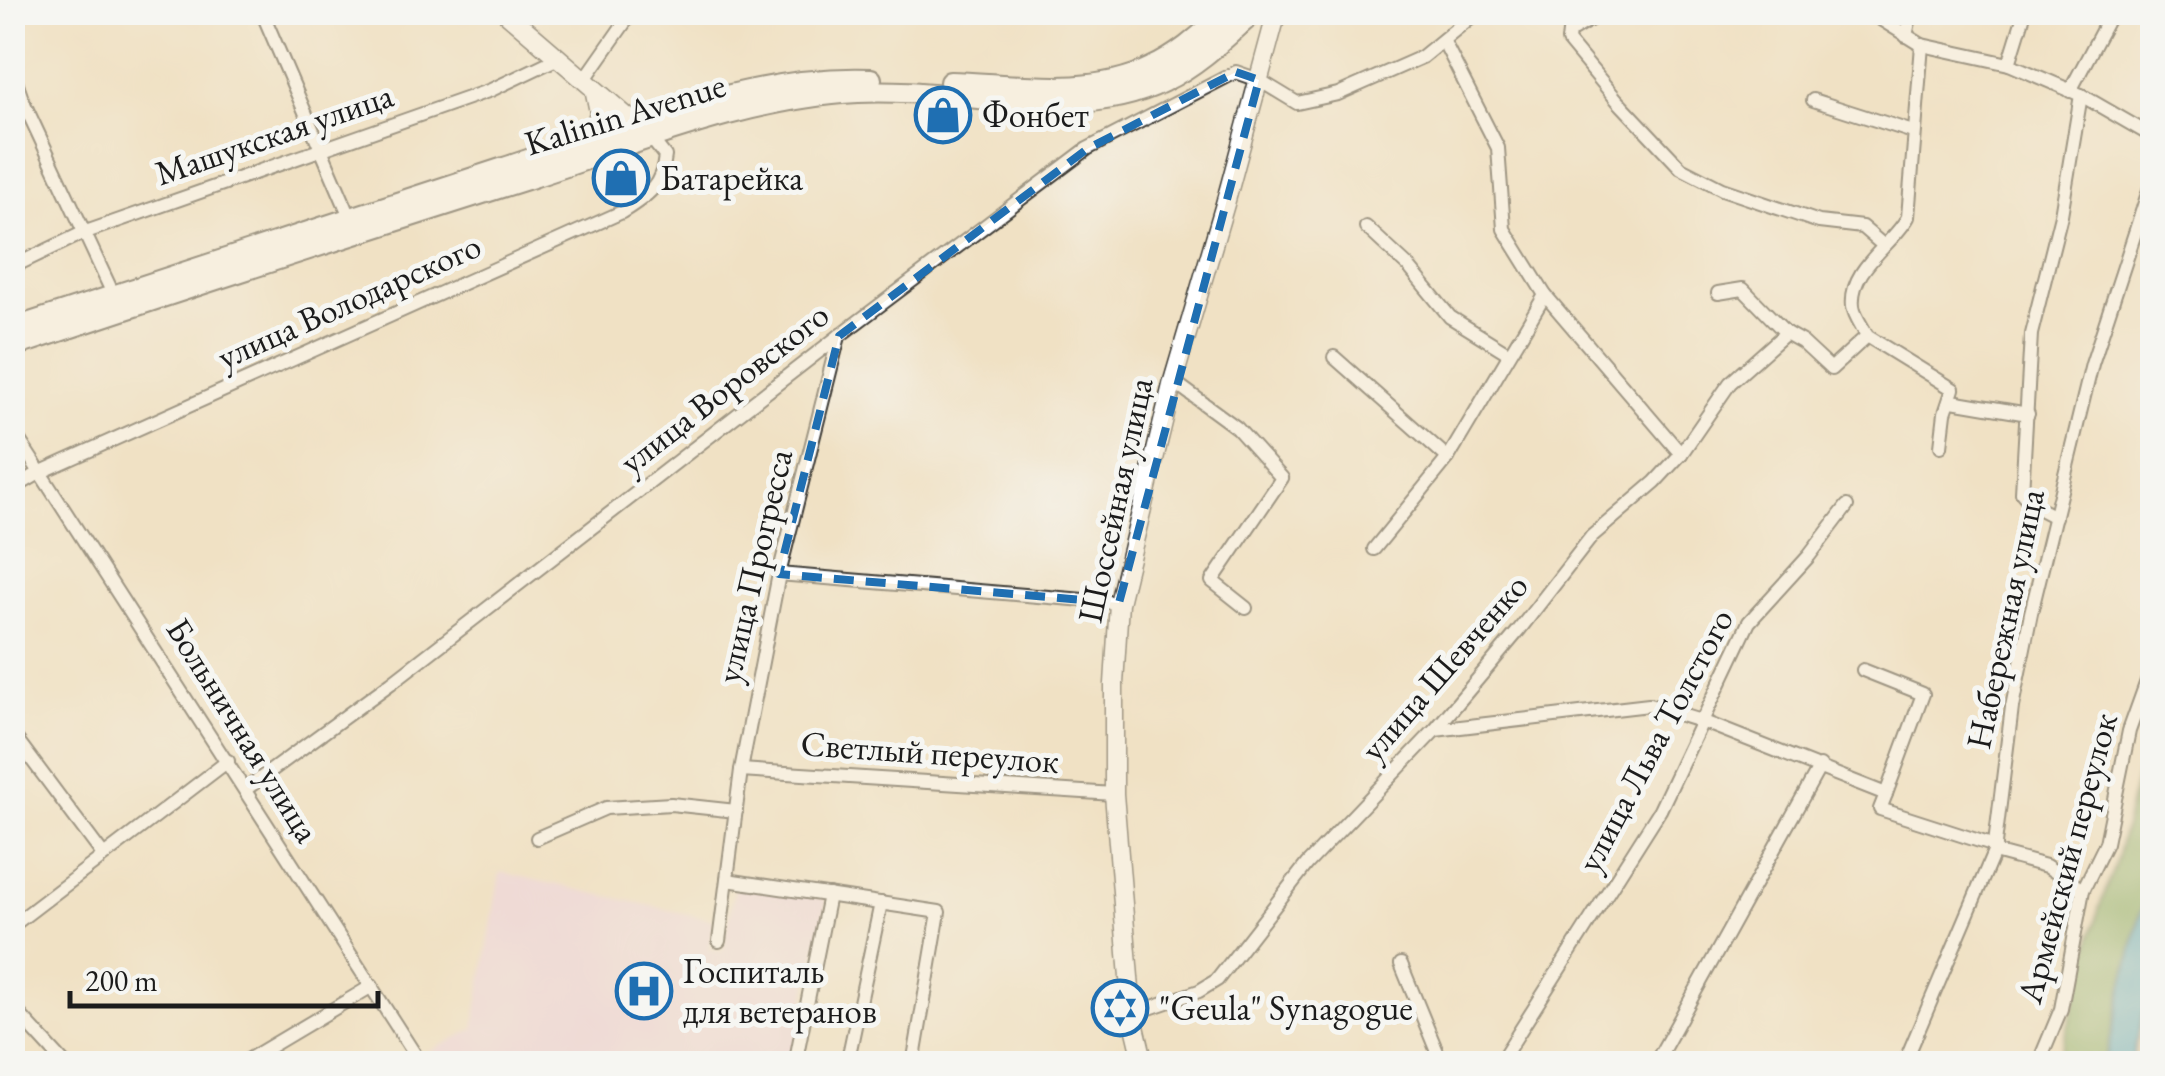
<svg xmlns="http://www.w3.org/2000/svg" width="2165" height="1076" font-family="'EB Garamond',serif">
  <rect width="100%" height="100%" fill="#f6f6f2"/>
  <filter id="ink" filterUnits="userSpaceOnUse"><feTurbulence type="fractalNoise" baseFrequency=".01" numOctaves="2"/><feDisplacementMap in="SourceGraphic" scale="20" xChannelSelector="R" yChannelSelector="G"/><feConvolveMatrix kernelMatrix="1 2 1 2 8 2 1 2 1" color-interpolation-filters="sRGB"/></filter>
  <filter id="wash" filterUnits="userSpaceOnUse"><feTurbulence type="fractalNoise" baseFrequency=".0048" numOctaves="4" result="noise"/><feDisplacementMap in="SourceGraphic" scale="40" xChannelSelector="R" yChannelSelector="G"/><feGaussianBlur stdDeviation="2.25" result="paint"/><feColorMatrix in="noise" values="0 0 0 0 0 0 0 0 0 0 0 0 0 0 0 0 0 1.4 0 .05"/><feComposite in="paint" operator="in"/></filter>
  <g filter="url(#wash)">
    <rect width="100%" height="100%" fill="#f0e1c4"/>
    <polygon fill="#edd0e9" points="500,872 713,920 709,949 723,952 735,886 827,899 791,1063 435,1064 428,1052 474,1029"/>
    <polygon fill="#7eaa62" stroke="#4d633f" stroke-width="2.5" points="2152,714 2152,875 2139,919 2105,1063 2058,1064 2099,908 2117,858"/>
    <polygon fill="#4aa9c9" stroke="#336272" stroke-width="2.5" points="2152,875 2152,977 2132,1063 2105,1063 2139,919"/>
  </g>
  <g filter="url(#ink)">
    <g fill="none" stroke-linecap="round" stroke-linejoin="round">
      <g stroke="#3c3a35" stroke-width="16">
        <g id="minor">
          <polyline points="262,12 351,219"/>
          <polyline points="1603,12 1569,32 1568,41 1617,100 1681,168 1722,189 1819,222 1862,227 1884,246"/>
          <polyline points="1869,12 1922,45 2009,64 2081,95 2152,136"/>
          <polyline points="1906,36 1911,12"/>
          <polyline points="1443,40 1498,148 1504,229 1545,295 1681,454"/>
          <polyline points="2009,64 2025,12"/>
          <polyline points="12,70 22,99 114,296"/>
          <polyline points="583,82 632,12"/>
          <polyline points="2070,91 2112,12"/>
          <polyline points="1813,100 1913,132"/>
          <polyline points="1366,227 1409,267 1450,317 1508,353"/>
          <polyline points="12,267 83,233 491,90 556,59"/>
          <polyline points="1718,293 1743,289 1786,333"/>
          <polyline points="1867,336 1953,389 1945,413 1941,446"/>
          <polyline points="1334,357 1448,458"/>
          <polyline points="1173,381 1237,428 1282,478 1212,581 1246,608"/>
          <polyline points="1952,401 2028,414"/>
          <polyline points="12,429 421,1064"/>
          <path d="M12 489 41 472 622 212C647 196 662 187 665 156L651 138"/>
          <polyline points="2055,517 2032,505 2022,493 2031,334 2061,215 2081,95"/>
          <polyline points="1374,549 1448,458 1545,295"/>
          <polyline points="779,574 1119,603"/>
          <polyline points="1863,670 1923,694 1886,794"/>
          <polyline points="1435,730 1649,705 1704,722 1886,794 1880,809 1995,846"/>
          <polyline points="12,733 103,855"/>
          <polyline points="741,770 1114,794"/>
          <polyline points="246,789 391,683 839,336 1087,149 1236,72 1259,80 1297,103 1338,94 1422,57 1477,12"/>
          <polyline points="537,838 606,808 671,804 736,811"/>
          <polyline points="1994,852 2046,866 2083,890"/>
          <polyline points="727,880 939,912 913,1064"/>
          <polyline points="12,926 228,761"/>
          <polyline points="719,941 741,770 779,574 839,336"/>
          <polyline points="1401,964 1442,1064"/>
          <polyline points="12,1006 65,1064"/>
          <path d="M1132 1014 1199 991 1217 980 1307 864 1435 730 1519 630 1592 536 1655 482 1681 454 1730 383 1786 333 1802 342 1831 369 1867 336C1863 327 1854 316 1853 306 1849 268 1893 245 1908 217L1922 45"/>
          <polyline points="241,1064 372,986"/>
          <polyline points="795,1064 829,895"/>
          <polyline points="847,1064 881,903"/>
          <polyline points="1499,1064 1660,810 1749,622 1809,556 1847,506"/>
          <polyline points="1655,1064 1820,766"/>
          <polyline points="1904,1064 1994,852 2012,707 2031,613 2092,364 2152,181"/>
          <polyline points="2038,1064 2061,1009 2083,890 2106,843 2129,731 2152,667"/>
        </g>
      </g>
      <g stroke="#3c3a35" stroke-width="21">
        <g id="secondary">
          <polyline points="505,12 641,129"/>
          <polyline points="592,140 599,112 595,93"/>
          <polyline points="1144,1064 1132,1014 1114,794 1114,684 1119,603 1173,381 1225,204 1277,12"/>
        </g>
      </g>
      <g stroke="#3c3a35" stroke-width="24">
        <g id="primary">
          <path d="M950 82C1015 84 1091 98 1151 68 1180 55 1203 33 1227 12"/>
          <path d="M12 329C176 276 340 222 504 168 621 130 745 74 871 79"/>
          <path d="M12 347C184 289 357 233 530 178 636 144 745 98 858 92 954 86 1075 126 1164 81 1198 65 1226 37 1254 12"/>
        </g>
      </g>
      <use href="#minor" stroke="#fff" stroke-width="12"/>
      <use href="#secondary" stroke="#fff" stroke-width="18"/>
      <use href="#primary" stroke="#fff" stroke-width="20"/>
    </g>
  </g>
  <path d="M0 0H2165V1076H0ZM1236 72 1259 80 1119 603 779 574 839 336 1087 149Z" fill="#f0e1c4" fill-opacity=".55" fill-rule="evenodd"/>
  <path fill="none" stroke="#1f6fb2" stroke-width="8" stroke-dasharray="20 12" stroke-linejoin="round" d="M1236 72 1259 80 1119 603 779 574 839 336 1087 149Z"/>
  <defs>
    <g id="shop-ring" transform="scale(2.875)"><circle r="9.5" fill="#f6f6f2" stroke="#1f6fb2" stroke-width="1.5"/><path d="M-5-2.5h2.3a2.7 3.5 0 0 1 5.4 0H5L5.5 6h-11ZM-1.5-2.5h3a1.5 2.3 0 0 0-3 0Z" fill="#1f6fb2"/></g>
    <g id="hospital-ring" transform="scale(2.875)"><circle r="9.5" fill="#f6f6f2" stroke="#1f6fb2" stroke-width="1.5"/><path d="M-5-5h3v3.5h4V-5h3V5h-3V1.5h-4V5h-3Z" fill="#1f6fb2"/></g>
    <g id="synagogue-ring" transform="scale(2.875)"><circle r="9.5" fill="#f6f6f2" stroke="#1f6fb2" stroke-width="1.5"/><path d="M0-6.5L5.6 3.2H-5.6ZM0 6.5L5.6-3.2H-5.6Z" fill="#1f6fb2"/></g>
  </defs>
  <g fill-rule="evenodd">
    <use href="#shop-ring" x="943" y="115"/>
    <use href="#shop-ring" x="621" y="178"/>
    <use href="#hospital-ring" x="644" y="991"/>
    <use href="#synagogue-ring" x="1120" y="1008"/>
  </g>
  <g text-anchor="middle" stroke-width="10" stroke-linejoin="round" paint-order="stroke">
    <g font-size="35" fill="#1c1c1c" stroke="#f6f6f2">
      <text transform="translate(625 114) rotate(-17)" y="12">Kalinin Avenue</text>
      <text transform="translate(274 134) rotate(-19)" y="12">Машукская улица</text>
      <text transform="translate(349 301) rotate(-24)" y="12">улица Володарского</text>
      <text transform="translate(724 388) rotate(-38)" y="12">улица Воровского</text>
      <text transform="translate(1115 500) rotate(-78)" y="12">Шоссейная улица</text>
      <text transform="translate(754 566) rotate(-77)" y="12">улица Прогресса</text>
      <text transform="translate(2005 619) rotate(-78)" y="12">Набережная улица</text>
      <text transform="translate(1444 667) rotate(-49)" y="12">улица Шевченко</text>
      <text transform="translate(243 730) rotate(58)" y="12">Больничная улица</text>
      <text transform="translate(1655 740) rotate(-62)" y="12">улица Льва Толстого</text>
      <text transform="translate(930 752) rotate(4)" y="12">Светлый переулок</text>
      <text transform="translate(2067 858) rotate(-75)" y="12">Армейский переулок</text>
    </g>
    <g font-size="35" fill="#1c1c1c" stroke="#f6f6f2" text-anchor="start">
      <text x="982" y="127">Фонбет</text>
      <text x="660" y="190">Батарейка</text>
      <text x="683" y="983">Госпиталь<tspan x="683" dy="40">для ветеранов</tspan></text>
      <text x="1159" y="1020">"Geula" Synagogue</text>
    </g>
  </g>
  <rect width="2165" height="1076" fill="none" stroke="#f6f6f2" stroke-width="50"/>
  <path d="M70 991v15h308v-15" fill="none" stroke="#1c1c1c" stroke-width="5"/>
  <text x="85" y="991" font-size="30" fill="#1c1c1c" stroke="#f6f6f2" stroke-width="8" paint-order="stroke">200 m</text>
</svg>
